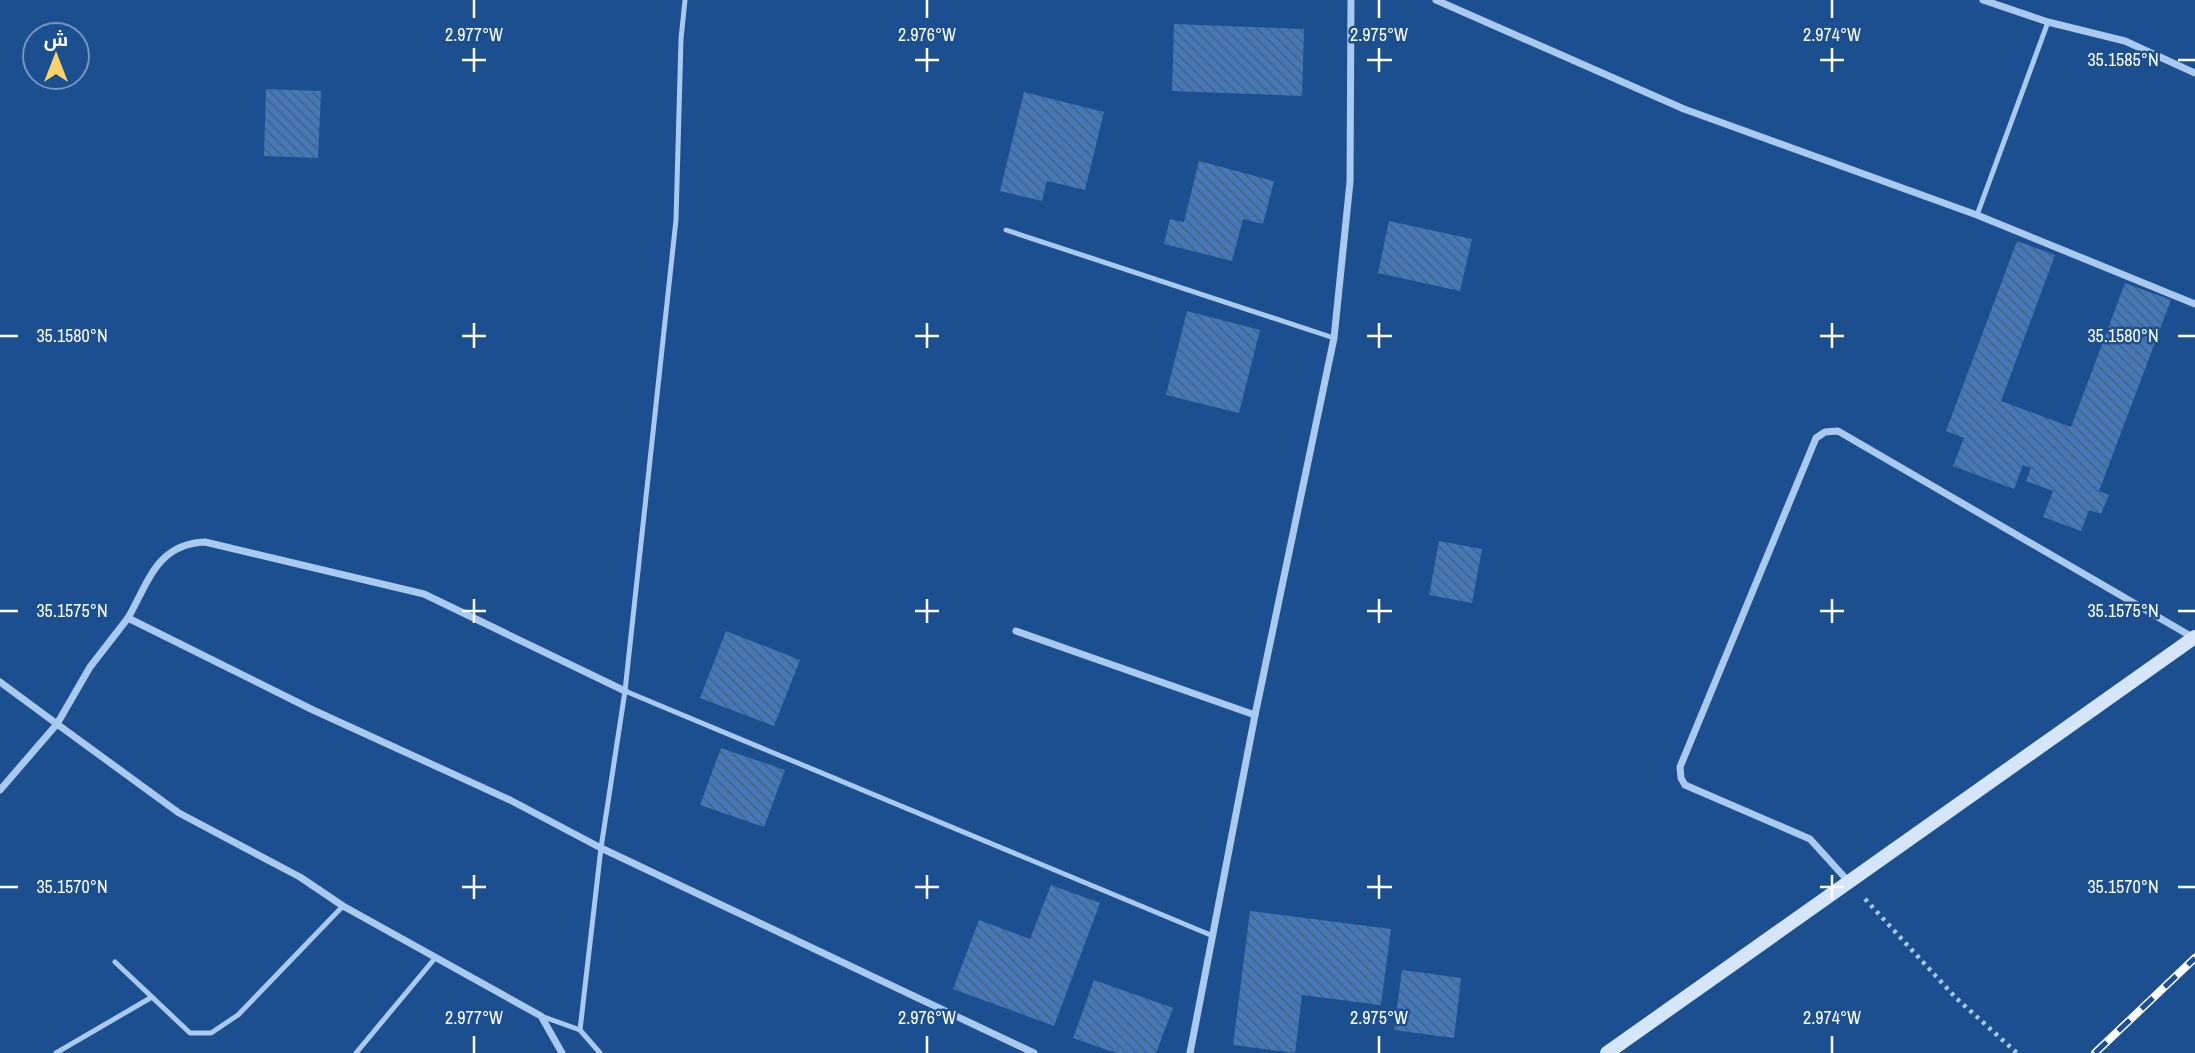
<svg xmlns="http://www.w3.org/2000/svg" width="2195" height="1053" font-family="'Archivo Narrow',Cairo,sans-serif">
  <defs>
    <pattern id="building-back-hatch" width="6" height="6" patternUnits="userSpaceOnUse" patternTransform="scale(1.75)"><rect width="6" height="6" fill="#4478b7"/><path d="M-1 5l2 2M0 0l6 6M5-1l2 2" fill="none" stroke="#486282"/></pattern>
  </defs>
  <rect width="100%" height="100%" fill="#1b4f8f"/>
  <g fill="url(#building-back-hatch)">
    <polygon points="1174,24 1304,29 1302,96 1172,91"/>
    <polygon points="266,89 321,91 318,158 264,156"/>
    <polygon points="1024,92 1104,112 1085,190 1047,181 1042,201 1000,191"/>
    <polygon points="1199,161 1274,181 1263,224 1243,219 1232,261 1164,244 1170,219 1184,222"/>
    <polygon points="1389,221 1472,239 1460,291 1378,273"/>
    <polygon points="2017,241 2055,255 2001,401 2071,427 2125,283 2171,300 2099,491 2109,495 2101,514 2089,510 2081,531 2043,517 2053,491 2026,481 2031,468 2023,465 2014,489 1953,466 1964,438 1946,431"/>
    <polygon points="1187,311 1260,330 1239,413 1166,395"/>
    <polygon points="1439,541 1482,549 1472,603 1429,595"/>
    <polygon points="726,631 800,660 774,726 700,698"/>
    <polygon points="721,748 785,770 764,827 700,805"/>
    <polygon points="1051,885 1100,903 1054,1026 953,989 979,920 1030,939"/>
    <polygon points="1250,911 1391,929 1381,1005 1302,995 1295,1053 1233,1045"/>
    <polygon points="1402,970 1461,978 1454,1038 1394,1030"/>
    <polygon points="1094,980 1173,1008 1156,1053 1116,1053 1073,1038"/>
  </g>
  <g fill="none" stroke-linecap="round" stroke-linejoin="round">
    <polyline stroke="#a9c9ee" stroke-width="4.5" stroke-dasharray="3.5 5" stroke-linecap="butt" points="1865,899 1956,998 2017,1053"/>
    <g stroke="#a9c9ee" stroke-width="5">
      <polyline points="1977,215 2048,22"/>
      <polyline points="1006,230 1334,338"/>
      <polyline points="625,691 1213,936"/>
      <polyline points="115,962 190,1033 211,1033 238,1015 343,906"/>
      <polyline points="541,1016 580,1030 600,1053"/>
      <polyline points="580,1030 601,848 625,691 676,220 681,39 685,0"/>
      <polyline points="56,1053 152,997"/>
      <polyline points="356,1053 436,957"/>
    </g>
    <g stroke="#a9c9ee" stroke-width="7">
      <polyline points="1436,0 1684,109 1977,215 2195,304"/>
      <polyline points="1983,0 2048,22 2125,41 2195,73"/>
      <path d="M128 618C149 581 157 544 205 542L424 594 625 691"/>
      <polyline points="1016,631 1255,715"/>
      <polyline points="0,682 57,724 90,667 128,618 313,710 510,800 601,848 1034,1053"/>
      <polyline points="0,790 57,724 179,813 300,877 343,906 541,1016 562,1053"/>
      <polyline points="1849,882 1810,839 1685,785 1681,778 1680,767 1816,438 1825,432 1838,431 2194,638"/>
      <polyline points="1190,1053 1255,715 1334,338 1350,182 1351,0"/>
    </g>
    <polyline stroke="#d6e6fa" stroke-width="14" points="1607,1053 2195,637"/>
    <g stroke="#fff" stroke-width="8">
      <polyline id="rail" points="2095,1053 2195,958"/>
    </g>
    <use href="#rail" stroke="#1b4f8f" stroke-width="5" stroke-dasharray="16" stroke-linecap="butt"/>
  </g>
  <path fill="none" stroke="#fff" stroke-width="2.5" d="M474 0V18M927 0V18M1379 0V18M1832 0V18M474 48V72M927 48V72M1379 48V72M1832 48V72M462 60H486M915 60H939M1367 60H1392M1820 60H1844M2178 60H2195M474 323V348M927 323V348M1379 323V348M1832 323V348M0 336H18M462 336H486M915 336H939M1367 336H1392M1820 336H1844M2178 336H2195M474 599V623M927 599V623M1379 599V623M1832 599V623M0 611H18M462 611H486M915 611H939M1367 611H1392M1820 611H1844M2178 611H2195M474 875V899M927 875V899M1379 875V899M1832 875V899M0 887H18M462 887H486M915 887H939M1367 887H1392M1820 887H1844M2178 887H2195M474 1036V1053M927 1036V1053M1379 1036V1053M1832 1036V1053"/>
  <g font-size="18" text-anchor="middle" fill="#fff" stroke="#1b4f8f" stroke-width="5" stroke-linejoin="round" paint-order="stroke">
    <text x="474" y="41">2.977°W</text>
    <text x="927" y="41">2.976°W</text>
    <text x="1379" y="41">2.975°W</text>
    <text x="1832" y="41">2.974°W</text>
    <text x="2123" y="66">35.1585°N</text>
    <text x="72" y="342">35.1580°N</text>
    <text x="2123" y="342">35.1580°N</text>
    <text x="72" y="617">35.1575°N</text>
    <text x="2123" y="617">35.1575°N</text>
    <text x="72" y="893">35.1570°N</text>
    <text x="2123" y="893">35.1570°N</text>
    <text x="474" y="1024">2.977°W</text>
    <text x="927" y="1024">2.976°W</text>
    <text x="1379" y="1024">2.975°W</text>
    <text x="1832" y="1024">2.974°W</text>
  </g>
  <g transform="translate(56 56)"><circle r="33" fill="#1b4f8f" stroke="#7695bc" stroke-width="2"/>
  <path d="M0-5L12 26L0 18L-12 26Z" fill="#ffd166"/>
  <text y="-10" font-size="19" font-weight="bold" text-anchor="middle" fill="#ffffff">ش</text>
  </g>
</svg>
